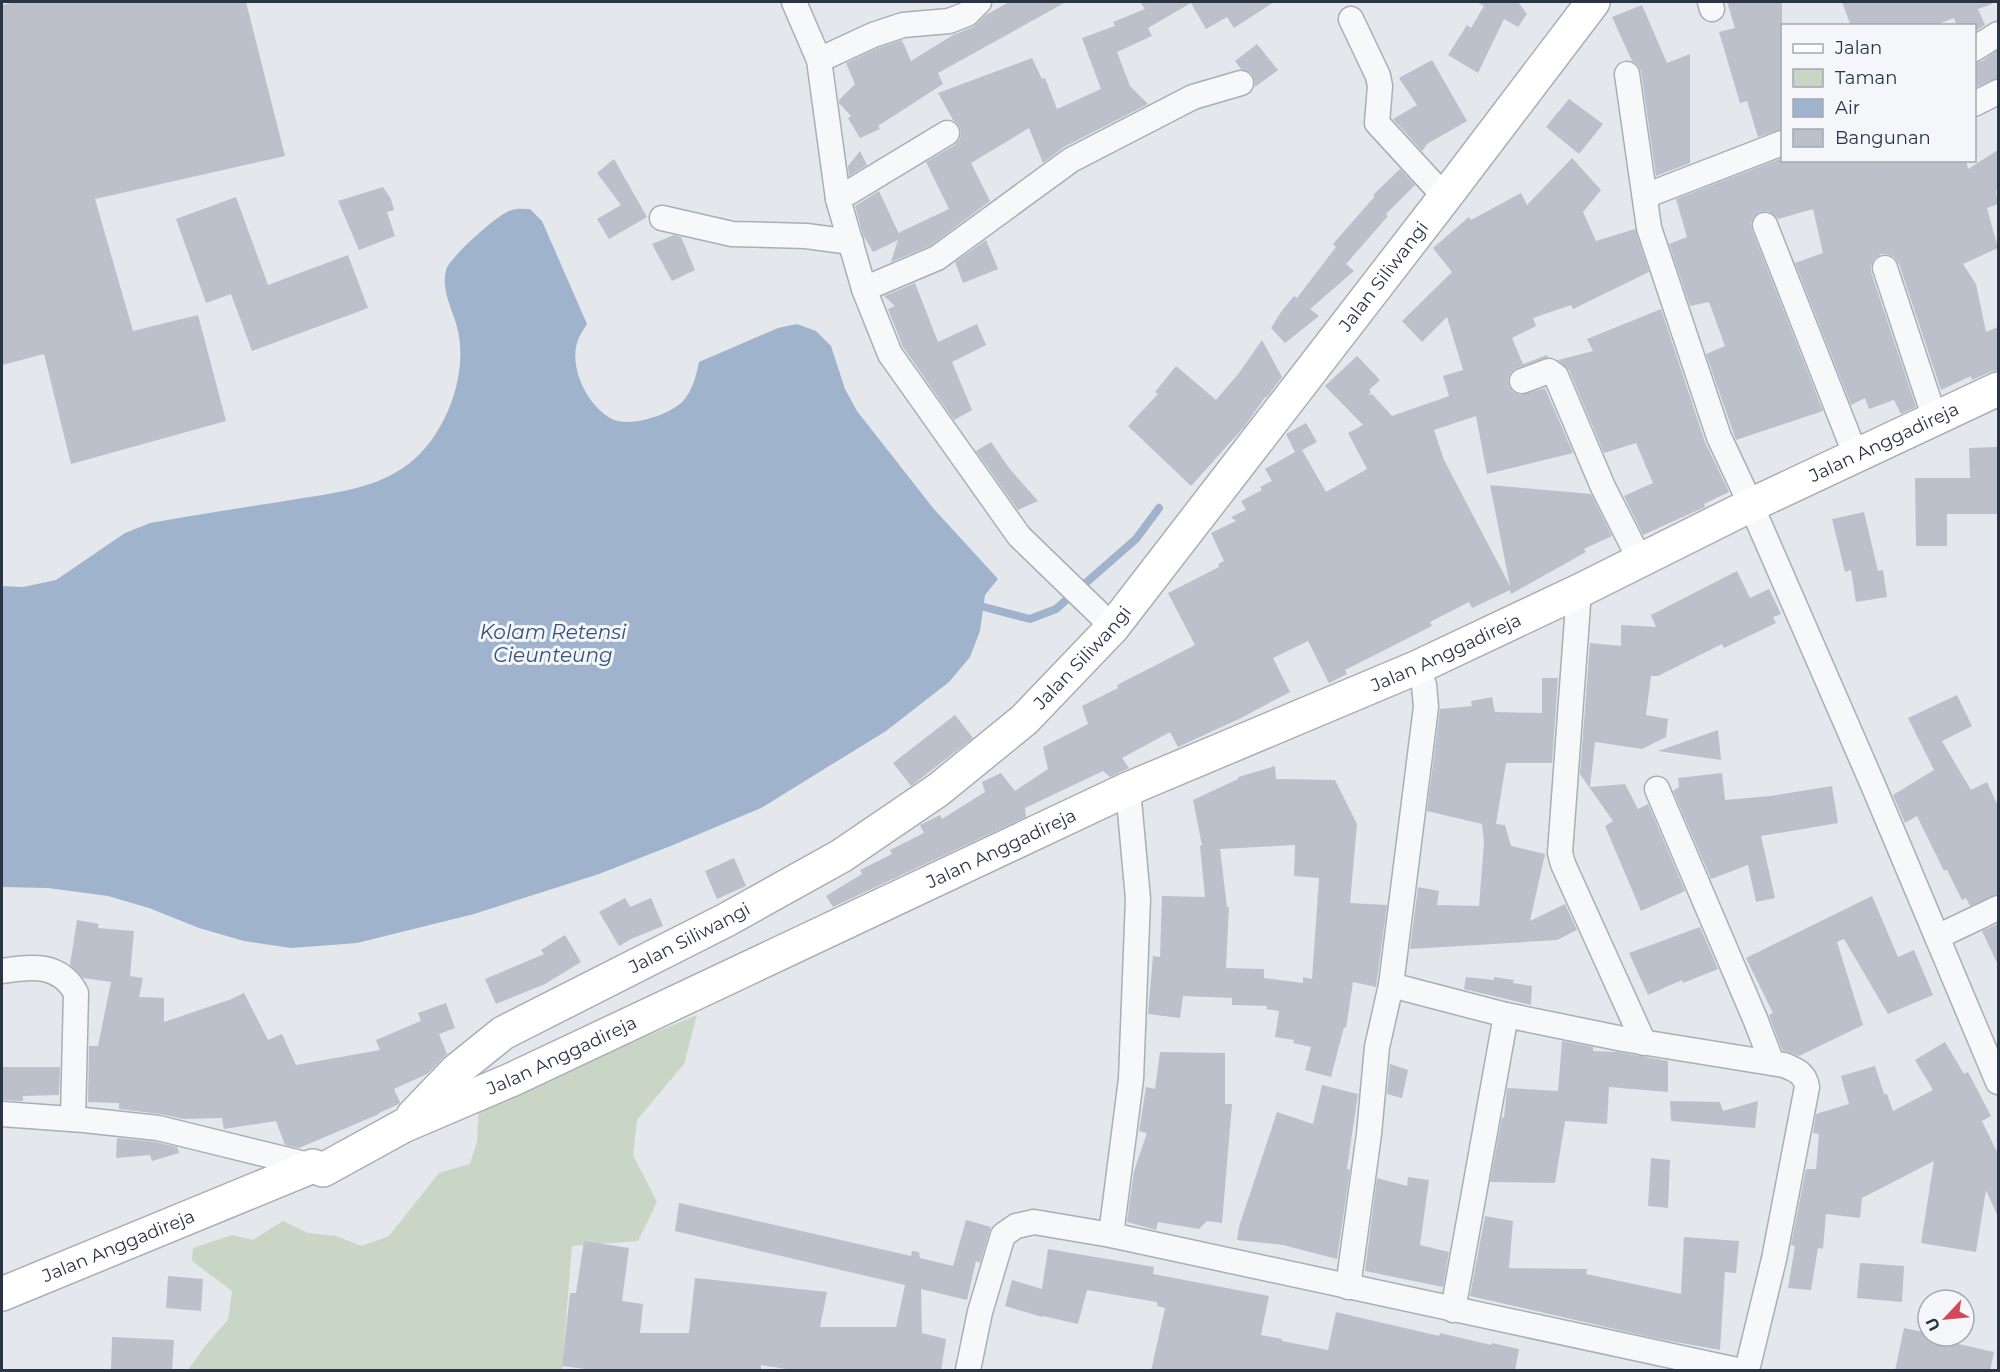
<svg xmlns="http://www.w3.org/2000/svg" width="2000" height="1372" font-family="Montserrat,sans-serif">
  <rect width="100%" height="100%" fill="#e4e7ec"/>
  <polygon fill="#c9d6c5" points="697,1015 684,1064 637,1120 633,1155 657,1202 638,1241 572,1246 562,1370 188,1370 205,1346 228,1320 232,1291 192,1261 193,1248 232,1235 253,1240 283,1221 308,1233 336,1236 362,1246 389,1236 439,1173 470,1164 477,1142 479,1106"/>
  <path fill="#9fb4cc" d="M530 209 542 221 587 324C584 329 580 334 578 340 568 366 587 406 612 419 629 428 671 415 684 400 693 389 696 376 699 362L778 328 797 324 816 331 831 346 845 389 857 411 933 508 998 579 985 595 980 631 970 657 949 682 886 731 761 808 673 845 599 874 474 914 357 943 291 948 244 941 199 928 149 908 108 896 48 888 2 887V586L23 587 56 580 125 533 150 523C195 515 240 508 285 501 324 494 369 491 403 468 444 441 470 375 457 327 452 308 441 291 446 270 448 259 500 212 512 210 517 208 524 209 530 209Z"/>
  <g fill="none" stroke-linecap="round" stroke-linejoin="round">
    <polyline stroke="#9fb4cc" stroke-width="8" points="984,607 1030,619 1056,609 1136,539 1159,508"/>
  </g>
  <g fill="#bbc0ca" fill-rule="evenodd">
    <polygon points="14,2 246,2 285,156 95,199 133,331 198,315 226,421 71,464 44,354 2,365 2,5"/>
    <polygon points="1009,2 1066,2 938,73 943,84 878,126 880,129 860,138 848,118 851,116 839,103 839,100 855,84 846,63 878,48 902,40 911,61 953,35 973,27 986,15"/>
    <polygon points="1140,2 1274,2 1234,28 1227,17 1206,29 1191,3 1148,28 1152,36 1117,52 1130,86 1148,104 1064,147 1043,163 1029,128 971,163 990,201 930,246 891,262 898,240 873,252 863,235 855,206 879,191 899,234 900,232 949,209 926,162 955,145 960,139 961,132 959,126 953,120 938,93 1032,58 1042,79 1045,78 1057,109 1101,89 1082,38 1115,26 1113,22 1145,9"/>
    <polygon points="1477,2 1518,2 1527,14 1518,27 1504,19 1478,73 1448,55 1467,25 1471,28 1484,6"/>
    <polygon points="1727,2 1782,2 1782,129 1758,137 1747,101 1740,103 1719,32 1735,28"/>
    <polygon points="1842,2 1992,2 1992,4 1978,9 1985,25 1974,32 1974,26 1957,26 1954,18 1933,26 1851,26"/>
    <polygon points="1642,5 1667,63 1690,54 1690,163 1656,176 1641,71 1638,65 1632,61 1612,17"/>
    <polygon points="1257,44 1278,70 1255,87 1254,78 1251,73 1241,69 1235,61"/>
    <polygon points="1998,50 1998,78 1974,88 1974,63 1982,61"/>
    <polygon points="1432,60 1467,121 1427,144 1422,151 1393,119 1417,105 1399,78"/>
    <polygon points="1569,99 1603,124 1579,154 1546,127"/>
    <polygon points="1998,150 1998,189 1996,191 1998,204 1987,208 1998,248 1963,264 1976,284 1986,332 1998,327 1998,370 1990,372 1972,380 1971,376 1941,390 1899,264 1894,257 1887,254 1881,254 1874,259 1871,266 1871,272 1916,407 1901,414 1894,400 1869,409 1865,398 1851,405 1795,263 1823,253 1813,209 1778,219 1773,214 1768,211 1760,212 1754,217 1751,223 1752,230 1823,411 1736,440 1706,354 1725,346 1709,302 1690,306 1669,244 1687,237 1676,199 1782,158 1782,160 1966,160 1968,169"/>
    <polygon points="860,151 867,165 849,176 848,166"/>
    <polygon points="1572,158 1601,190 1583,212 1596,241 1635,229 1649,272 1573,309 1571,305 1533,318 1536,326 1512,338 1523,364 1547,355 1548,357 1517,368 1511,372 1508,379 1509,386 1513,392 1520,395 1545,388 1573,453 1487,474 1476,416 1434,430 1444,460 1510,586 1490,485 1591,494 1612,536 1584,549 1586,552 1511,594 1510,590 1472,608 1469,602 1430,622 1432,626 1345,670 1347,674 1329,683 1308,641 1273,658 1290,692 1241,718 1178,747 1170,732 1122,758 1129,768 1110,777 1103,771 1025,808 1026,817 833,907 826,896 862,874 860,870 892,854 890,850 924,833 920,825 940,815 942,819 985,792 982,782 1001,773 1015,791 1048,769 1043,747 1088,724 1082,706 1118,688 1117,685 1195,645 1168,593 1219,567 1218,564 1224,561 1211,533 1236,521 1231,517 1246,510 1241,501 1262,490 1260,487 1272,481 1265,469 1295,452 1286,434 1306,423 1317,442 1302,450 1326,492 1367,469 1348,433 1363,425 1325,386 1357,356 1380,380 1369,390 1371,392 1368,395 1372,394 1392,416 1449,396 1443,376 1463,370 1447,317 1422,342 1402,321 1452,272 1433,248 1469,217 1471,220 1521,193 1527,205"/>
    <polygon points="614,159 647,217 609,239 597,219 621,205 597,173"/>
    <polygon points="1400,169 1415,185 1386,214 1388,216 1346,264 1354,271 1310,309 1319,316 1285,343 1271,328 1281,312 1294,296 1297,298 1336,247 1333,244 1375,196 1373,195"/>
    <polygon points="383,187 391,199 394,210 387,212 395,236 359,250 338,201"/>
    <polygon points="236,197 268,285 348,255 368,308 252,351 231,294 206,303 176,219"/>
    <polygon points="674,235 681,237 695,270 672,281 652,244"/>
    <polygon points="986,240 998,269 963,283 955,262"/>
    <polygon points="915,283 938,342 977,324 986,345 952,362 972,410 954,420 903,347 888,309 895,306 884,296"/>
    <polygon points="1661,309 1705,442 1729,492 1704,504 1705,507 1643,535 1624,496 1653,483 1636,443 1604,453 1569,370 1558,360 1593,351 1587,339"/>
    <polygon points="1262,340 1282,377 1266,398 1266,396 1244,427 1191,486 1128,426 1158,394 1155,392 1176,366 1216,400 1239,373"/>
    <polygon points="991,442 1009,468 1038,501 1018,510 976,451"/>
    <polygon points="1998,447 1998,514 1947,514 1947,546 1916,546 1915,478 1970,478 1969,448"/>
    <polygon points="1864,512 1878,571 1883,570 1887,597 1856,602 1851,570 1845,572 1832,519"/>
    <polygon points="1737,571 1750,598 1769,589 1781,614 1773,617 1776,623 1724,648 1722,644 1658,676 1651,676 1646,715 1668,719 1666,737 1642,749 1595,742 1590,787 1625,784 1638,809 1648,804 1685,891 1641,911 1605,826 1613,821 1580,774 1590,643 1621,646 1621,625 1656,627 1651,615"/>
    <polygon points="1542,678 1558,678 1552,763 1506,763 1496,824 1505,825 1511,846 1545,854 1530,921 1565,904 1577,930 1557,940 1410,949 1418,887 1439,891 1437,905 1479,906 1484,843 1482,824 1427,811 1440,709 1472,706 1471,701 1492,697 1495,712 1542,713"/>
    <polygon points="1957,695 1972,726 1942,741 1971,790 1987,782 1998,806 1998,894 1970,906 1966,898 1962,900 1947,870 1944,871 1917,816 1905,823 1893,795 1934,770 1908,718"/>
    <polygon points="955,715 973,738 911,786 893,763"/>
    <polygon points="1718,730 1721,760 1658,751"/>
    <path d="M1275 766 1276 779 1335 780 1357 824 1350 903 1387 905 1376 987 1353 982 1346 1028 1344 1027 1331 1077 1305 1070 1311 1047 1293 1043 1294 1040 1275 1037 1279 1011 1266 1009 1267 1006 1232 1005V998L1183 996 1180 1018 1148 1014 1153 956 1160 957 1162 896 1205 897 1200 846 1202 845 1193 800 1238 779V777ZM1295 845 1294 876 1319 878 1312 979 1303 977V983L1264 978V969L1226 968 1229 907H1227L1220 849Z"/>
    <polygon points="1722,773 1725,800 1770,796 1832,786 1838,823 1761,836 1775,898 1756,902 1748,865 1711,879 1673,791 1679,787 1678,778"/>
    <polygon points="734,858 746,886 717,899 705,871"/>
    <polygon points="1872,896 1898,957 1914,950 1933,995 1888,1014 1844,939 1837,942 1863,1025 1799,1056 1782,1050 1769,1015 1773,1013 1746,958"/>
    <polygon points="625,898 630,907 651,898 663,926 633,938 619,946 599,912"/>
    <polygon points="77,920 99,924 98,928 134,931 130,976 143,978 139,997 164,998 164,1022 229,1000 244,993 268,1040 282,1034 296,1065 380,1050 376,1040 421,1021 418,1013 446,1003 455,1028 439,1034 447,1054 427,1074 394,1089 400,1102 399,1104 379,1113 379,1114 299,1148 285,1145 276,1121 224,1129 222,1118 183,1119 160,1114 119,1109 119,1103 88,1102 89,1046 98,1046 111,982 83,978 70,965"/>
    <polygon points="1998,924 1998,965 1982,931"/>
    <polygon points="1700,927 1718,969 1683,983 1682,980 1648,995 1629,953"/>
    <polygon points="565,935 581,962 545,984 496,1004 485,979 544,954 541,950"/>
    <polygon points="1466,977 1494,980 1494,977 1514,980 1513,983 1532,986 1531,1005 1464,989"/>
    <polygon points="1562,1041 1593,1047 1593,1051 1618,1052 1668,1061 1668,1092 1609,1087 1607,1124 1565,1121 1555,1183 1490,1182 1502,1117 1504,1118 1507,1088 1558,1091"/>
    <polygon points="1945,1042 1964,1074 1968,1072 1991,1116 1982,1121 1998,1154 1998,1217 1986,1190 1976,1252 1921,1243 1934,1161 1862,1198 1860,1218 1826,1214 1823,1249 1818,1248 1811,1290 1788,1288 1795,1246 1791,1245 1806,1169 1816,1169 1819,1134 1813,1133 1816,1114 1849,1104 1841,1076 1875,1066 1884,1094 1887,1094 1893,1111 1933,1090 1915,1060"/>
    <polygon points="1160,1052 1225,1053 1225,1104 1232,1104 1222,1223 1207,1221 1199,1229 1158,1222 1156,1230 1127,1222 1134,1171 1147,1133 1139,1131 1146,1087 1155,1089"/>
    <polygon points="1390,1064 1408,1070 1402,1098 1387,1094"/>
    <polygon points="2,1067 60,1067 59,1095 23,1096 23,1101 2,1100"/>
    <polygon points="1322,1085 1358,1094 1347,1169 1350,1170 1337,1259 1283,1245 1237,1240 1239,1227 1277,1112 1313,1124"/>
    <polygon points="1670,1101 1720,1102 1723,1111 1758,1101 1755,1128 1671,1121"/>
    <polygon points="117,1138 156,1142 177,1147 179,1153 152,1161 150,1155 116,1158"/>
    <polygon points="1651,1158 1670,1160 1668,1208 1648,1206"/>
    <polygon points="1408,1177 1429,1180 1420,1245 1449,1252 1443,1287 1365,1271 1377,1178 1407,1186"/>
    <polygon points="679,1203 911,1256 912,1251 919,1252 920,1258 953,1266 966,1220 991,1227 980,1263 976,1261 967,1300 921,1289 922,1333 946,1339 941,1371 799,1371 761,1365 761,1371 586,1371 586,1369 562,1366 570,1293 576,1293 584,1241 629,1248 622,1301 643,1304 640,1333 689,1333 695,1278 827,1292 820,1327 896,1327 905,1285 675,1231"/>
    <polygon points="1485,1216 1513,1221 1509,1268 1587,1269 1586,1274 1681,1294 1684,1237 1739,1241 1736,1273 1725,1272 1720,1350 1654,1338 1470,1296"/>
    <polygon points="1048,1249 1154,1267 1153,1274 1269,1296 1261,1335 1282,1339 1282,1341 1328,1350 1336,1312 1439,1336 1440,1333 1491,1345 1492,1343 1519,1349 1515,1371 1151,1371 1165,1308 1157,1306 1157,1302 1087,1290 1078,1324 1043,1316 1042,1317 1005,1306 1012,1280 1042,1289"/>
    <polygon points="1860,1263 1904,1266 1902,1302 1857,1298"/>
    <polygon points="168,1276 203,1279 201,1311 166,1308"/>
    <polygon points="1904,1328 1928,1333 1928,1336 1933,1336 1932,1338 1994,1352 1990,1371 1895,1371"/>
    <polygon points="112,1337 174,1340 172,1371 111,1371"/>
  </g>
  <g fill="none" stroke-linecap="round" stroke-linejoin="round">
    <g stroke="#a9aeb7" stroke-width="27">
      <g id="minor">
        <polyline points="794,2 819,60 838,199 864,289 890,354 1019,536 1113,627"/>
        <polyline points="1710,2 1712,9"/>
        <polyline points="1351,19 1378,76 1380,86 1377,123 1445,197"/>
        <polyline points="1974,49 1998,34"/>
        <polyline points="819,60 873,35 903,25 949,21 967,14 979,2"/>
        <polyline points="1627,74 1649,228 1719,437 1751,505 1873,785 1998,1082"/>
        <polyline points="1974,104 1998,92"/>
        <polyline points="1645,196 1782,143"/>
        <polyline points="838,199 947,133"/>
        <polyline points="662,218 732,234 806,236 851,242"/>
        <polyline points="1765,225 1856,456"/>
        <polyline points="1885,268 1935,419"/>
        <polyline points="864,289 937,258 1071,160 1193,97 1241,83"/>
        <polyline points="1522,381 1549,371 1556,376 1603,487 1640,560"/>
        <polyline points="1579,591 1560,853 1563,864 1644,1043"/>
        <polyline points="1657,789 1756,1021 1772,1063"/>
        <polyline points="1937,937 1998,908"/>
        <path d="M2 971C31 966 60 963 76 993L73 1119"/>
        <path d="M1391 985 1506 1015 1623 1039 1784 1065C1796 1070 1805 1073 1807 1087L1774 1259 1747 1370"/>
        <polyline points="2,1114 84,1120 158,1128 313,1166"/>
        <polyline points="1111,1235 1131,1079 1138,899 1128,789"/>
        <polyline points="1348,1287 1369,1134 1377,1047 1391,985 1426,707 1424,685 1418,667"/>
        <polyline points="1453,1310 1506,1015"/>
        <polyline points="968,1370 980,1312 1003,1235 1016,1226 1034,1222 1111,1235 1737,1370"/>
      </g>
    </g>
    <g stroke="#a9aeb7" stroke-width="36">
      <g id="secondary">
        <path id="s1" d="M413 1116 457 1070 503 1033 726 920 841 856 938 790 1024 720 1113 627 1445 197 1593 2"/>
        <path id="s2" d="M2 1294 313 1166 323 1170 403 1126 513 1079 1128 789 1418 667 1579 591 1751 505 1998 389"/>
      </g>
    </g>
    <use href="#minor" stroke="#f7f8fa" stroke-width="24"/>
    <use href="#secondary" stroke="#fff" stroke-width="33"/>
  </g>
  <g text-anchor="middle" stroke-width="6" stroke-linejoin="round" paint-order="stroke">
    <g font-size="18" fill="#2b3445" stroke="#f4f6f9">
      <text dy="6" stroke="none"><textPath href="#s1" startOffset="1304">Jalan Siliwangi</textPath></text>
      <text dy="6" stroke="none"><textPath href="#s2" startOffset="2070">Jalan Anggadireja</textPath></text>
      <text dy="6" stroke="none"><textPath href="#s2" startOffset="1584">Jalan Anggadireja</textPath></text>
      <text dy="6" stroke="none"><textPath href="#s1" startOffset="818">Jalan Siliwangi</textPath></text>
      <text dy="6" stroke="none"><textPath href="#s2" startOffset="1098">Jalan Anggadireja</textPath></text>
      <text dy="6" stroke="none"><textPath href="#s1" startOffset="332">Jalan Siliwangi</textPath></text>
      <text dy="6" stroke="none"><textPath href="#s2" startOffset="612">Jalan Anggadireja</textPath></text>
      <text dy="6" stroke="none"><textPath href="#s2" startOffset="126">Jalan Anggadireja</textPath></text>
    </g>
    <g font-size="20" font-style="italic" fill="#34527a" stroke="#f4f6f9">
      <text x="553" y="639">Kolam Retensi<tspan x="553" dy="23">Cieunteung</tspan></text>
    </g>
  </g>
  <rect width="2000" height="1372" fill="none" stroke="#2b3445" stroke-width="6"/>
  <rect x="1781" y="24" width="195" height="138" fill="#f4f6f9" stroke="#a4a8b1" stroke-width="1.5"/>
  <rect x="1793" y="44" width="30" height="9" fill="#ffffff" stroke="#a4a8b1" stroke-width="1.5"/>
  <text x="1835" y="54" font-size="18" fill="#2b3445">Jalan</text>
  <rect x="1793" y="69" width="30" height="18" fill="#c9d6c5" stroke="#a4a8b1" stroke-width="1.5"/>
  <text x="1835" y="84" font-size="18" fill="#2b3445">Taman</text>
  <rect x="1793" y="99" width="30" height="18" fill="#9fb4cc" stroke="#a4a8b1" stroke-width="1.5"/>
  <text x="1835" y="114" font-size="18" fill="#2b3445">Air</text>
  <rect x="1793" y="129" width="30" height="18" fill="#bbc0ca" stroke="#a4a8b1" stroke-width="1.5"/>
  <text x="1835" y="144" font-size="18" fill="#2b3445">Bangunan</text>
  <g transform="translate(1946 1318) rotate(244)"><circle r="28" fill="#f4f6f9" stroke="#a4a8b1" stroke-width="1.5"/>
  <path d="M0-4.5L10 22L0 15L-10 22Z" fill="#d1495b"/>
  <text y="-9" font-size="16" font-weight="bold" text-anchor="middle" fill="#2b3445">U</text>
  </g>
</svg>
